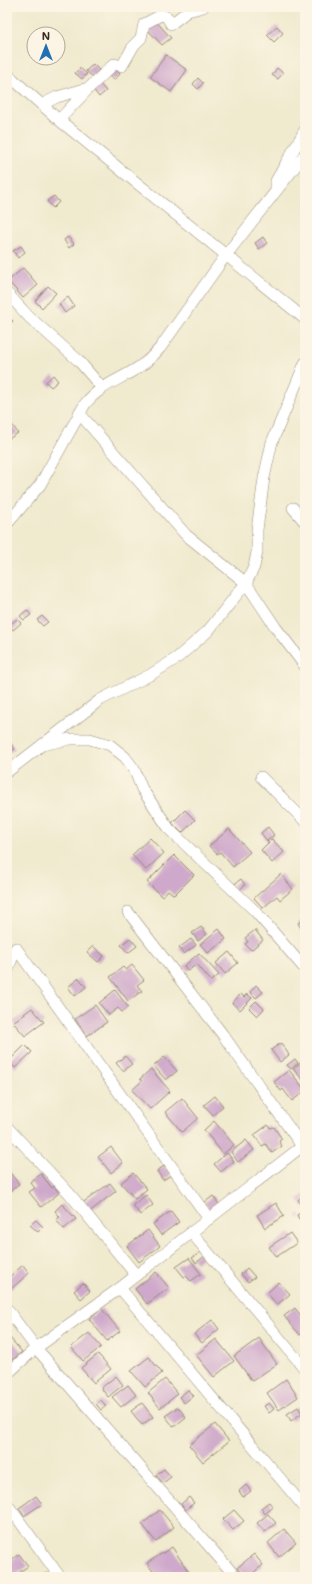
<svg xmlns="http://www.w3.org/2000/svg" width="312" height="1584" font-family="Mali,sans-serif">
  <rect width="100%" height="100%" fill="#fcf5e5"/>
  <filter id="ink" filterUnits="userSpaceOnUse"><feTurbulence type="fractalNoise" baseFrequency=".025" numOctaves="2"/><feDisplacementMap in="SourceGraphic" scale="8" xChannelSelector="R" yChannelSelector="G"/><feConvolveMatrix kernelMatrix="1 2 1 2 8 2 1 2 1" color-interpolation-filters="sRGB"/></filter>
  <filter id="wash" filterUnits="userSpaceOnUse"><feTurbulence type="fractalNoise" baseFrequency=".012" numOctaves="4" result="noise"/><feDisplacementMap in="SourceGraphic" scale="16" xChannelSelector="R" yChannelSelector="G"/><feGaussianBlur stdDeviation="0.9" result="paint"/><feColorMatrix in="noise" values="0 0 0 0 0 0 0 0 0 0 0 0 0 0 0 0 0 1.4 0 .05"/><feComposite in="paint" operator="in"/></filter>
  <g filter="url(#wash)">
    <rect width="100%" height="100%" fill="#f0eacf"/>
    <g id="blocks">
      <g fill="#cfa9cb">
        <polygon points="155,20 171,38 162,45 146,28"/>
        <polygon points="277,26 283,33 274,42 267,35"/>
        <polygon points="166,55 187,70 171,92 150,77"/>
        <polygon points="93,64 99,70 93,77 86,71"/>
        <polygon points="80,68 87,74 82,79 75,73"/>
        <polygon points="277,68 283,73 278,79 272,75"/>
        <polygon points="116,69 120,74 114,80 109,76"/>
        <polygon points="198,78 203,83 198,89 193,84"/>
        <polygon points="100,84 106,91 99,97 93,89"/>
        <polygon points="54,196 59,202 53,208 47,201"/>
        <polygon points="7,199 10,211 7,212"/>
        <polygon points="68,237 74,244 69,248 64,240"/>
        <polygon points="263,237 267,243 259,249 255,243"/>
        <polygon points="21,246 25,252 18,258 13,251"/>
        <polygon points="23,268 38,285 23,298 8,281"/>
        <polygon points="48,286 56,293 42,308 35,301"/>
        <polygon points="68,297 74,306 65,313 59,304"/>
        <polygon points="7,315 13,321 7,327"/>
        <polygon points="53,375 58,381 51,387 46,382"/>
        <polygon points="7,418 18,433 7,440"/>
        <polygon points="27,610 31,615 24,620 20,616"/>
        <polygon points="42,616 48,622 43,626 37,620"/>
        <polygon points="17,619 21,623 13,630 9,625"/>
        <polygon points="8,740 15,749 9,753 7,751"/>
        <polygon points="185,810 195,820 182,833 172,823"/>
        <polygon points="268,827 274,835 267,841 261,833"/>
        <polygon points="229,829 250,852 233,867 220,852 217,854 209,846"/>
        <polygon points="150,838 164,853 146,870 132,855"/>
        <polygon points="272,839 284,852 272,863 261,850"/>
        <polygon points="174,855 194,875 174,895 168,890 162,897 147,882"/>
        <polygon points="281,874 293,889 280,900 277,896 263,908 254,898"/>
        <polygon points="241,879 245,885 237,892 232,886"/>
        <polygon points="305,919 305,935 298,923"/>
        <polygon points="201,927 207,934 198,941 192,933"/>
        <polygon points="219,929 226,939 208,953 200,944"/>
        <polygon points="255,930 263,940 251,950 245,944 248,942 245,938"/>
        <polygon points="130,938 137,946 128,953 121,945"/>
        <polygon points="191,939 196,945 184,954 179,948"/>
        <polygon points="93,946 104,956 98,962 87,952"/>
        <polygon points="229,952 238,963 225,974 216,963"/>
        <polygon points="199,953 219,975 211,981 197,964 188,971 184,966"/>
        <polygon points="132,965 144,980 137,985 142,991 128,1001 110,977 123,967 126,970"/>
        <polygon points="79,978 86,987 75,996 68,987"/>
        <polygon points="256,985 263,992 256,998 250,992"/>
        <polygon points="115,990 128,1007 122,1012 118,1008 109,1015 99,1003"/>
        <polygon points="241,994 244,997 247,994 252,998 240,1010 232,1003"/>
        <polygon points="256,1001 264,1009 257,1016 249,1008"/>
        <polygon points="95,1005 107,1022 87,1036 75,1019"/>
        <polygon points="32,1008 44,1022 25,1036 13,1022"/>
        <polygon points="281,1043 289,1055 280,1062 271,1050"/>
        <polygon points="25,1045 32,1052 15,1068 9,1061"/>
        <polygon points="125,1056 132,1064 123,1071 116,1063"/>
        <polygon points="164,1057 177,1071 166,1080 154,1066"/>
        <polygon points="295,1059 298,1063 291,1069 287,1065"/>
        <polygon points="305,1059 305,1082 293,1069"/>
        <polygon points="151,1069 170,1091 150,1109 132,1090 142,1081 140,1079"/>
        <polygon points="289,1070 305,1090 305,1091 292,1101 283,1089 281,1091 274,1082"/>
        <polygon points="215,1096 223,1106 213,1115 204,1105"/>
        <polygon points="182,1098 198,1118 182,1132 165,1112"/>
        <polygon points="214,1121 234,1145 223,1154 204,1130"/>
        <polygon points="268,1125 270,1128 274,1127 282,1139 279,1141 282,1146 272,1153 266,1144 262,1146 254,1135"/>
        <polygon points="246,1140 254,1150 238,1162 231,1152"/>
        <polygon points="111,1147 123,1163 111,1173 98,1157"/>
        <polygon points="227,1153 234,1161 221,1172 214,1164"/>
        <polygon points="164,1166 171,1175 163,1180 157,1171"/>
        <polygon points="7,1169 19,1184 7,1194"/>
        <polygon points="133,1173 147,1189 135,1199 121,1183"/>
        <polygon points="41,1174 52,1188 54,1186 59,1193 41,1207 29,1192 35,1188 30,1182"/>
        <polygon points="110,1183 116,1191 88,1213 81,1204"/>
        <polygon points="305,1194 305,1209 298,1200"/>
        <polygon points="146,1195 153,1205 140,1215 133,1205"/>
        <polygon points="213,1196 219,1204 211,1211 204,1203"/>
        <polygon points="276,1203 284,1216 265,1228 257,1215"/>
        <polygon points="62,1204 76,1219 64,1229 56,1220 60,1217 55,1211"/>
        <polygon points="171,1211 179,1222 161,1235 153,1224"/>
        <polygon points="300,1213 302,1216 299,1219 297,1215"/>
        <polygon points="36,1220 43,1227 38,1232 30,1225"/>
        <polygon points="148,1230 160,1246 139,1262 127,1246"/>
        <polygon points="290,1233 297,1243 276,1257 269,1247"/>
        <polygon points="201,1252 205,1256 196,1263 192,1258"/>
        <polygon points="189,1258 201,1274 191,1281 186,1276 184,1277 176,1267"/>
        <polygon points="23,1265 29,1273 11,1289 7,1285 7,1279"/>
        <polygon points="247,1268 255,1277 248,1282 241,1274"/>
        <polygon points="156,1272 169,1288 147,1304 135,1289"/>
        <polygon points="279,1282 290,1294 277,1305 267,1293"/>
        <polygon points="83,1283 90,1291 81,1299 74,1291"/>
        <polygon points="101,1308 120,1331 107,1341 89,1319"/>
        <polygon points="295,1308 305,1321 305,1331 300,1335 284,1316"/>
        <polygon points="212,1320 219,1329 202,1343 194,1334"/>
        <polygon points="89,1333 101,1347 83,1361 71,1347"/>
        <polygon points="10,1338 22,1352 7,1364 7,1340"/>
        <polygon points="259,1338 277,1364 252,1381 234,1356"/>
        <polygon points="216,1339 234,1361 214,1377 196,1355"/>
        <polygon points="98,1354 111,1369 94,1383 81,1368"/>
        <polygon points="149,1357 162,1373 145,1387 131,1371"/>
        <polygon points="116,1376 123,1385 108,1397 101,1388"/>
        <polygon points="165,1379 178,1394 160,1408 148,1393"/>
        <polygon points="286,1379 298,1397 279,1410 267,1393"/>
        <polygon points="128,1385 136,1395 121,1407 112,1397"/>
        <polygon points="188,1390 193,1396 184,1403 179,1397"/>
        <polygon points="101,1400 106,1406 101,1410 96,1404"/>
        <polygon points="142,1403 153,1417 142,1425 131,1411"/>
        <polygon points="269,1403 274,1409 269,1413 264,1406"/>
        <polygon points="178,1407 186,1417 174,1427 165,1416"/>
        <polygon points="298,1407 302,1413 291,1421 287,1414"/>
        <polygon points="215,1424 229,1441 203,1462 189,1445"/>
        <polygon points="164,1469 171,1477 163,1483 156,1475"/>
        <polygon points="246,1485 251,1491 243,1497 239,1491"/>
        <polygon points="36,1496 42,1504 24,1516 19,1508"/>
        <polygon points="189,1497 194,1503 185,1510 181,1504"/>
        <polygon points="269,1502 273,1507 265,1514 261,1508"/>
        <polygon points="160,1510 174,1527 156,1542 142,1524"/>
        <polygon points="234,1510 244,1521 233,1530 223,1519"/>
        <polygon points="268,1514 276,1523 265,1532 257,1523"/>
        <polygon points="284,1529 296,1543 279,1557 268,1543"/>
        <polygon points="172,1547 188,1571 179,1577 157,1577 147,1563"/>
        <polygon points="19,1554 28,1566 13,1577 8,1577 7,1563"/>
        <polygon points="254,1554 263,1565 248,1577 245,1577 237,1568"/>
        <polygon points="47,1573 50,1577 41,1577"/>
      </g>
    </g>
  </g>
  <g filter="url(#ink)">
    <use href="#blocks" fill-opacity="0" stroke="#968a76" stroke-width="1"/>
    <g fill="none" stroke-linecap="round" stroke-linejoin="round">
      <g stroke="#968a76" stroke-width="12">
        <g id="street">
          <polyline points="7,74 59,120 305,319"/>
          <polyline points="43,104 57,97 88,88"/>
          <polyline points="59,120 90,87 114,64 122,66 134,45 141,38 144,24 161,15 167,17 171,24 188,11 203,7"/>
          <polyline points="276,187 276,181 305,130"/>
          <polyline points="7,293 29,317 79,361 102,388"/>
          <polyline points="79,413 186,535 246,583 276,628 305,666"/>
          <polyline points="293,508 305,522"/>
          <path d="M7 524 40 485 85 404C100 385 120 380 139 367 147 362 154 355 160 348L226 255 305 154"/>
          <polyline points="42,745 100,700 150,675 177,658 208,631 246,583 254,567 257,552 257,530 259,515 264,478 272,442 305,363"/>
          <polyline points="7,772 42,745 70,739 90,739 110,745 125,757 134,769 142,789 170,830 255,911 305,969"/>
          <polyline points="261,777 305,821"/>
          <polyline points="128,912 223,1035 302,1146"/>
          <polyline points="7,972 16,948 209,1219"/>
          <polyline points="7,1127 69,1193 136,1275"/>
          <polyline points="191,1232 305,1369"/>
          <polyline points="120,1288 305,1508"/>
          <polyline points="7,1309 36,1348 236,1577"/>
          <polyline points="7,1374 36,1348 120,1288 305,1144"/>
          <polyline points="7,1504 60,1577"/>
        </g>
      </g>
      <use href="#street" stroke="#fff" stroke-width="11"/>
    </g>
  </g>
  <rect width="312" height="1584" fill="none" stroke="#fcf5e5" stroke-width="24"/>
  <g transform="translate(46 46)"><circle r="19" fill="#fcf5e5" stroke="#afa495"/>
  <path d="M0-3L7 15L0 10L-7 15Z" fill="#1f6fb2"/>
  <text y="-6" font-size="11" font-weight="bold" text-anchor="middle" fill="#3b2a1e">N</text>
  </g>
</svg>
